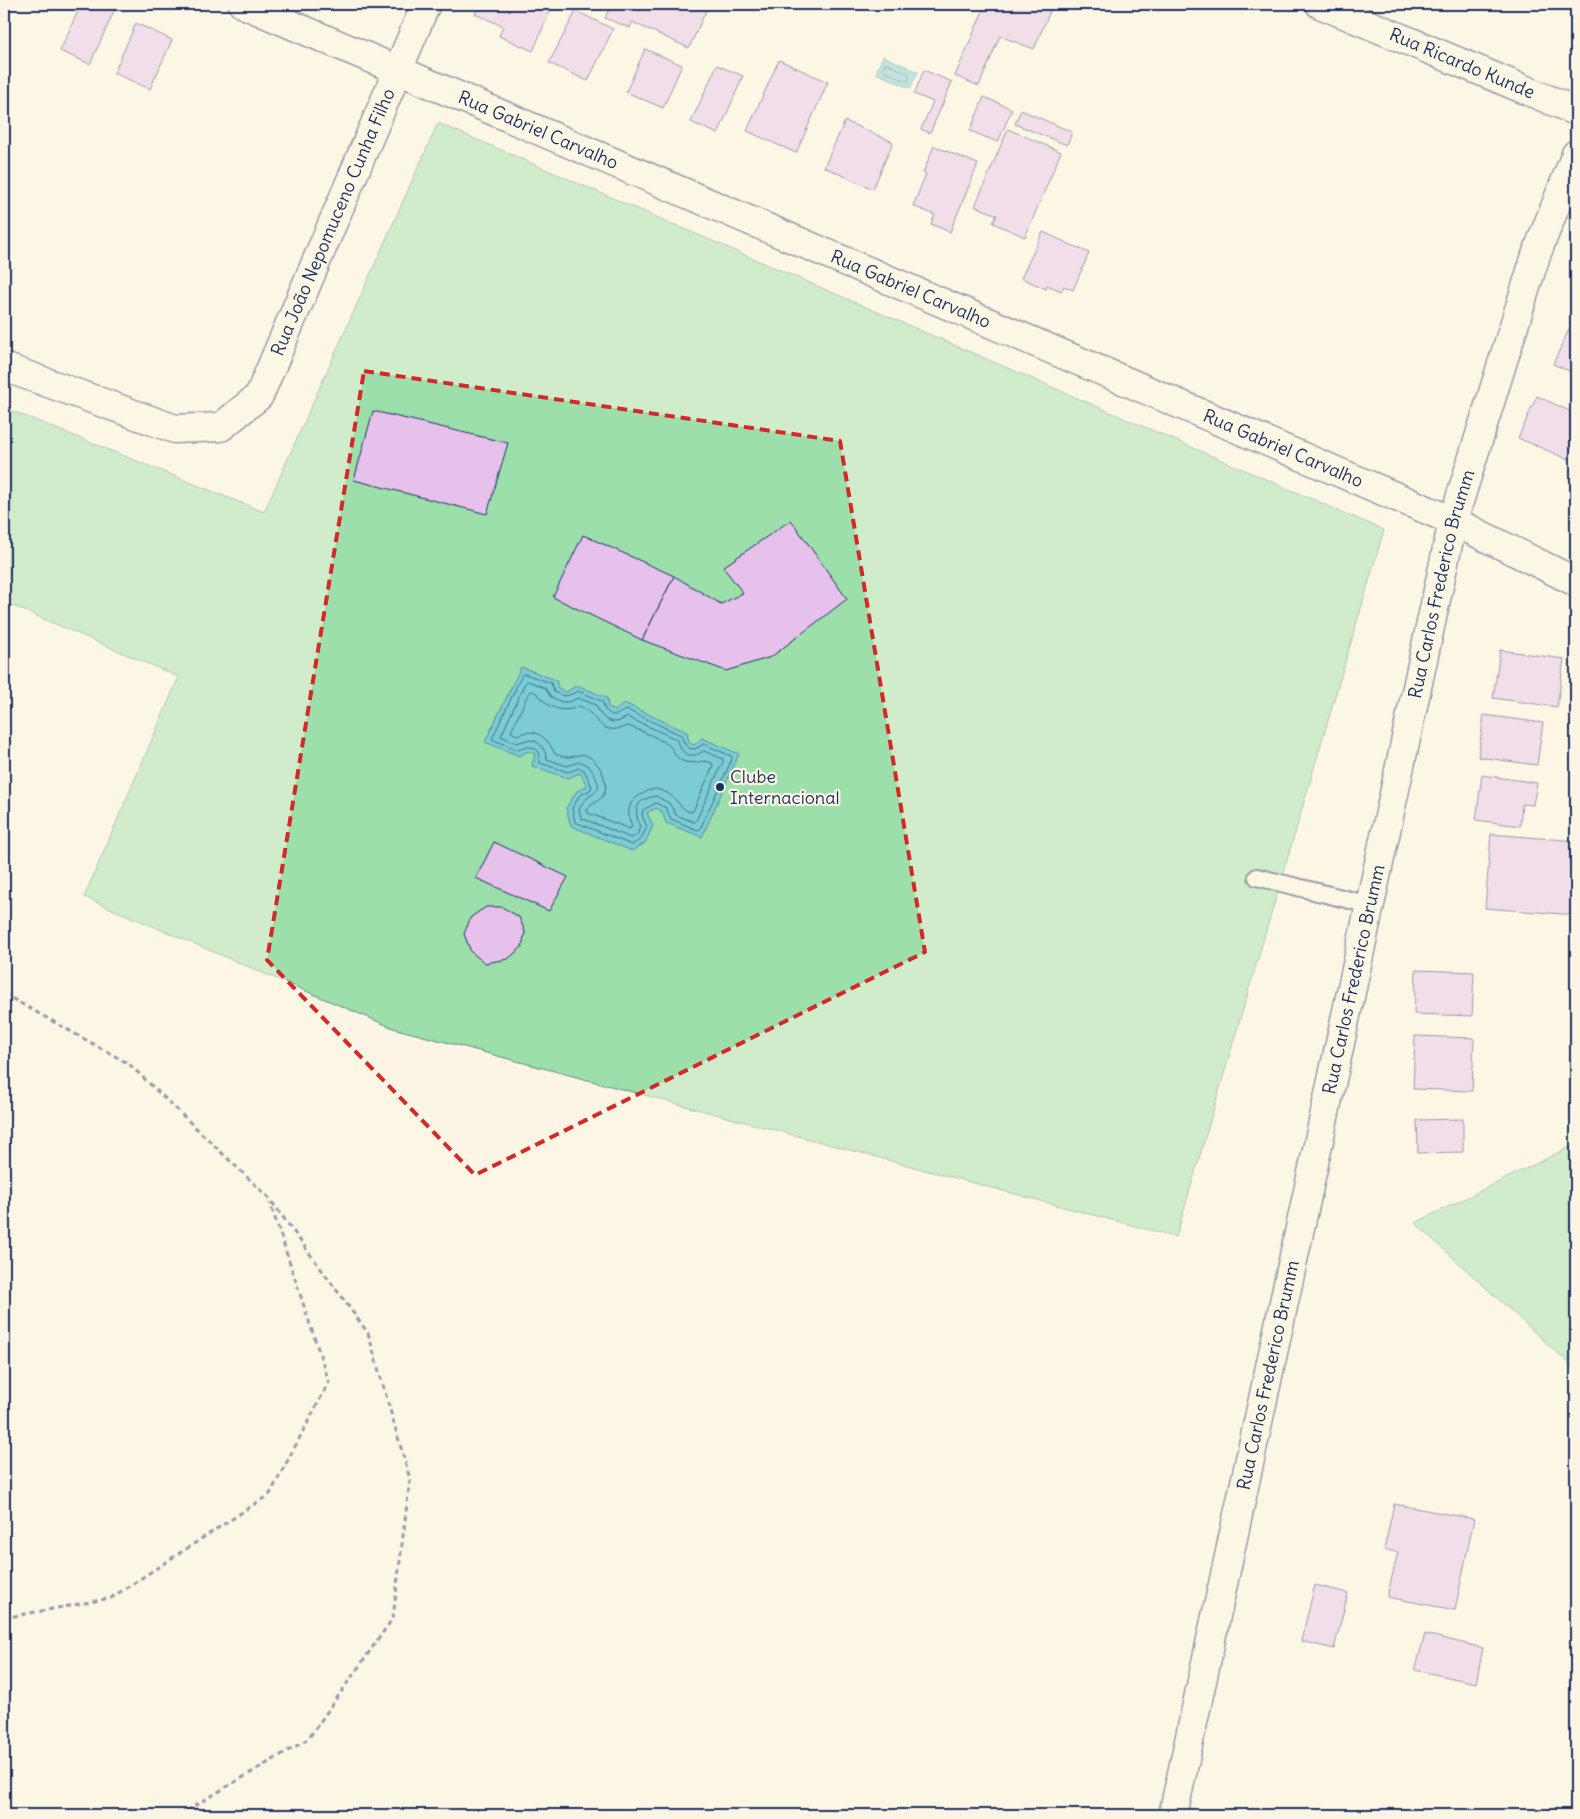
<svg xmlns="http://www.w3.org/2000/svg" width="1580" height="1819" font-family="Delius,sans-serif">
  <rect width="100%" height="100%" fill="#fcf5e5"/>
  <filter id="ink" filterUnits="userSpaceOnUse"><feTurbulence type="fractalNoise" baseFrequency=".02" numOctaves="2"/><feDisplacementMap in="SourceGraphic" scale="10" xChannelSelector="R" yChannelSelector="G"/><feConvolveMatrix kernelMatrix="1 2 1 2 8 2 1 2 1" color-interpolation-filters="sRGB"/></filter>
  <g filter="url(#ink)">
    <g fill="#9cdfaa" stroke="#5c8784">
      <polygon points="438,123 1384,530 1176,1237 393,1028 84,897 179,677 4,602 4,430 12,411 264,512"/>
      <polygon points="1576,1144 1576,1370 1415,1223"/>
    </g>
    <g fill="#7bccd3" stroke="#558da4">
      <polygon points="883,56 918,72 910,88 876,73"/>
      <polygon points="521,667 556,680 558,688 566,692 577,685 607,698 608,707 615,711 624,703 687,732 689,743 694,745 702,738 739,754 702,837 666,823 662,812 656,808 647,813 653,826 645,843 632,851 571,826 566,808 577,791 587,786 580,773 568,778 532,766 535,754 528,751 519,756 485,742"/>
    </g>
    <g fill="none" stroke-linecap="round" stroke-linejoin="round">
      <g stroke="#416e8d" stroke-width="1">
        <polygon points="885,64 888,64 909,74 909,80 906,81 884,71 883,69"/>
        <path d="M525 674 551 683 554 692C566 698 567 696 578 691L602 701 605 710C617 720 616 713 627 710L681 735C685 743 684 749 695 749L704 744 731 756 732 759 700 829 697 830 671 819 666 808 656 803 643 810 642 815 647 827 641 839 632 845 575 822 572 808 580 795 589 791 592 787 584 770 579 768 568 772 540 763 539 752C531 744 527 747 518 750L492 739 522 675Z"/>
        <path d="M528 681 545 688 551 697 562 702H569L578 698 596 705C599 713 605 723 616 722 620 722 624 718 627 717L676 739C682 754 689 760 704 751L723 759V762L696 821 694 822 676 815 669 803 656 796C634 800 634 810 640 827L637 835 631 838 581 818 579 809C581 806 583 802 586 799 597 790 603 791 594 774 590 767 587 763 579 762L567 766 547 759C543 742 534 736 517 743L501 736 525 683Z"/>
        <path d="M532 691C539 694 539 696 544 701 554 711 568 712 579 706 600 714 596 738 628 726 641 731 655 736 667 744 674 748 673 756 682 761 696 766 701 758 712 763L713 766 693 811 690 812C677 807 676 794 660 790 654 788 648 790 642 794 628 801 626 812 632 826L630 829 588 813 587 810C591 803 600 802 604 794 610 781 598 759 585 755 578 753 573 758 566 757 563 757 558 755 555 754 547 737 536 727 517 735L511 732 529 692Z"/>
      </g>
    </g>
    <g fill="#e6c1ec" stroke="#1b2f5e">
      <polygon points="81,4 107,4 116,7 90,64 60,51"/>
      <polygon points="480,4 553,4 533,51 499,36 503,26 475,14"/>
      <polygon points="603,4 709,4 689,48 632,22 630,28 605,18 609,9 602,6"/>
      <polygon points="986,4 1053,4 1034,49 1000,36 979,86 955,76"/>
      <polygon points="576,11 613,29 588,81 549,63"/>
      <polygon points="136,23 172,40 150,89 114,73"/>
      <polygon points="645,49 682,65 663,108 626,92"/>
      <polygon points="779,60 828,82 796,153 747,131"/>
      <polygon points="717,65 743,76 718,134 691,122"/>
      <polygon points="924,70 952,82 930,133 921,129 933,102 914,94"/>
      <polygon points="984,97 1012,109 998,142 970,131"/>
      <polygon points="1021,110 1072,132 1067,145 1015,124"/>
      <polygon points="845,121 893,142 873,189 824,167"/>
      <polygon points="1008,129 1061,152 1025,237 993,223 997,215 975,206"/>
      <polygon points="934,146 978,164 950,232 931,224 935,215 913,206 926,174 923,173"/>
      <polygon points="1043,232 1089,253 1073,290 1064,286 1061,291 1047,285 1046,289 1021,278"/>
      <polygon points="1570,327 1576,330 1576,374 1553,364"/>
      <polygon points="1537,396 1576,414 1576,438 1567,459 1518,438"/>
      <polygon points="373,411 508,443 487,514 354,480"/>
      <polygon points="791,520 847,599 771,657 726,671 642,640 674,576 721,604 743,593 723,567"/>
      <polygon points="583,535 674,576 642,640 553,597"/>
      <polygon points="1500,650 1564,659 1557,707 1493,698"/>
      <polygon points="1484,715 1543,723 1537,765 1478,757"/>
      <polygon points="1482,775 1537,783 1533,805 1522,804 1520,826 1476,820"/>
      <polygon points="1491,834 1576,841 1576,915 1485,908"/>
      <polygon points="494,842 568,877 549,911 476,878"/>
      <polygon points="486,907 502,907 519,917 525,932 522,947 508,959 485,963 471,952 464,934 471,917"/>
      <polygon points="1416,970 1474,972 1472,1016 1414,1014"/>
      <polygon points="1415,1036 1474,1038 1472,1091 1413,1089"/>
      <polygon points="1463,1119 1463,1152 1418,1153 1417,1120"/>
      <polygon points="1394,1504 1474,1519 1455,1610 1387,1597 1398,1552 1384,1550"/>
      <polygon points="1315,1585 1348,1593 1334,1649 1301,1641"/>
      <polygon points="1425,1634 1483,1648 1476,1683 1415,1670"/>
      <polygon points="1397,1810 1399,1815 1385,1815"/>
    </g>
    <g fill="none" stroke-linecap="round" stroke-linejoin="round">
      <g stroke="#1b2f5e" stroke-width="20">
        <polyline id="lane" points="1257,877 1370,905"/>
      </g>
      <g stroke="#1b2f5e" stroke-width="31">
        <g id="street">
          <path id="s1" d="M1320 4 1576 111"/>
          <path id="s2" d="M4 367 175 429 221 427 259 396 426 4"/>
          <polyline points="1453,521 1576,582"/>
        </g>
      </g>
      <g stroke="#1b2f5e" stroke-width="31">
        <g id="secondary">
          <path id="s3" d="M243 4 1453 521"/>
          <path id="s4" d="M1173 1815 1453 521 1536 255 1576 154"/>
        </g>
      </g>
      <g stroke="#1b2f5e" stroke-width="3" stroke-dasharray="5 4" stroke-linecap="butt">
        <polyline points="4,994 129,1064 269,1198 368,1333 410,1479 393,1618 308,1739 179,1815"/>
        <polyline points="4,1618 111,1598 270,1494 329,1382 270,1203"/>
      </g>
      <use href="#lane" stroke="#fcf5e5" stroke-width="16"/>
      <use href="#street" stroke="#fcf5e5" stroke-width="28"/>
      <use href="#secondary" stroke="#fcf5e5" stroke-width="28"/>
    </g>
  </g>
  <path d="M0 0H1580V1819H0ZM364 371 840 441 925 952 475 1175 267 960Z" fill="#fcf5e5" fill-opacity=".55" fill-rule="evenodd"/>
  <path fill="none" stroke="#d62828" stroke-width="4" stroke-dasharray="10 6" stroke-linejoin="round" d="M364 371 840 441 925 952 475 1175 267 960Z"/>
  <circle fill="#1b2f5e" stroke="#fcf5e5" stroke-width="2" cx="720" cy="787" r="5"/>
  <g text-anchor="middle" stroke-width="4.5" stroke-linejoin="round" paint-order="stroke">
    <g font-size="18" fill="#1b2f5e" stroke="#fcf5e5">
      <text dy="6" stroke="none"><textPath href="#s1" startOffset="154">Rua Ricardo Kunde</textPath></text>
      <text dy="6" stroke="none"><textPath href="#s3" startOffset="321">Rua Gabriel Carvalho</textPath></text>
      <text dy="6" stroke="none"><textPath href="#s2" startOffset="466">Rua João Nepomuceno Cunha Filho</textPath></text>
      <text dy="6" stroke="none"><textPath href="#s3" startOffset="726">Rua Gabriel Carvalho</textPath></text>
      <text dy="6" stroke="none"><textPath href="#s3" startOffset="1131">Rua Gabriel Carvalho</textPath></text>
      <text dy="6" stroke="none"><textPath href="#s4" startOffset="1260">Rua Carlos Frederico Brumm</textPath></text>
      <text dy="6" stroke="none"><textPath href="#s4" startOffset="855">Rua Carlos Frederico Brumm</textPath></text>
      <text dy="6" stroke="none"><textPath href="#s4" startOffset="450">Rua Carlos Frederico Brumm</textPath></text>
    </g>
    <g font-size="18" fill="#1b2f5e" stroke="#fcf5e5" text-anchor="start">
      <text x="730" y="783">Clube<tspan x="730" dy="21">Internacional</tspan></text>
    </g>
  </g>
  <rect width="1580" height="1819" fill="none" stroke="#fcf5e5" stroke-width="20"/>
  <rect x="10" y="10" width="1560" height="1799" fill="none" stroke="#1b2f5e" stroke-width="2" filter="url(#ink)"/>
</svg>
